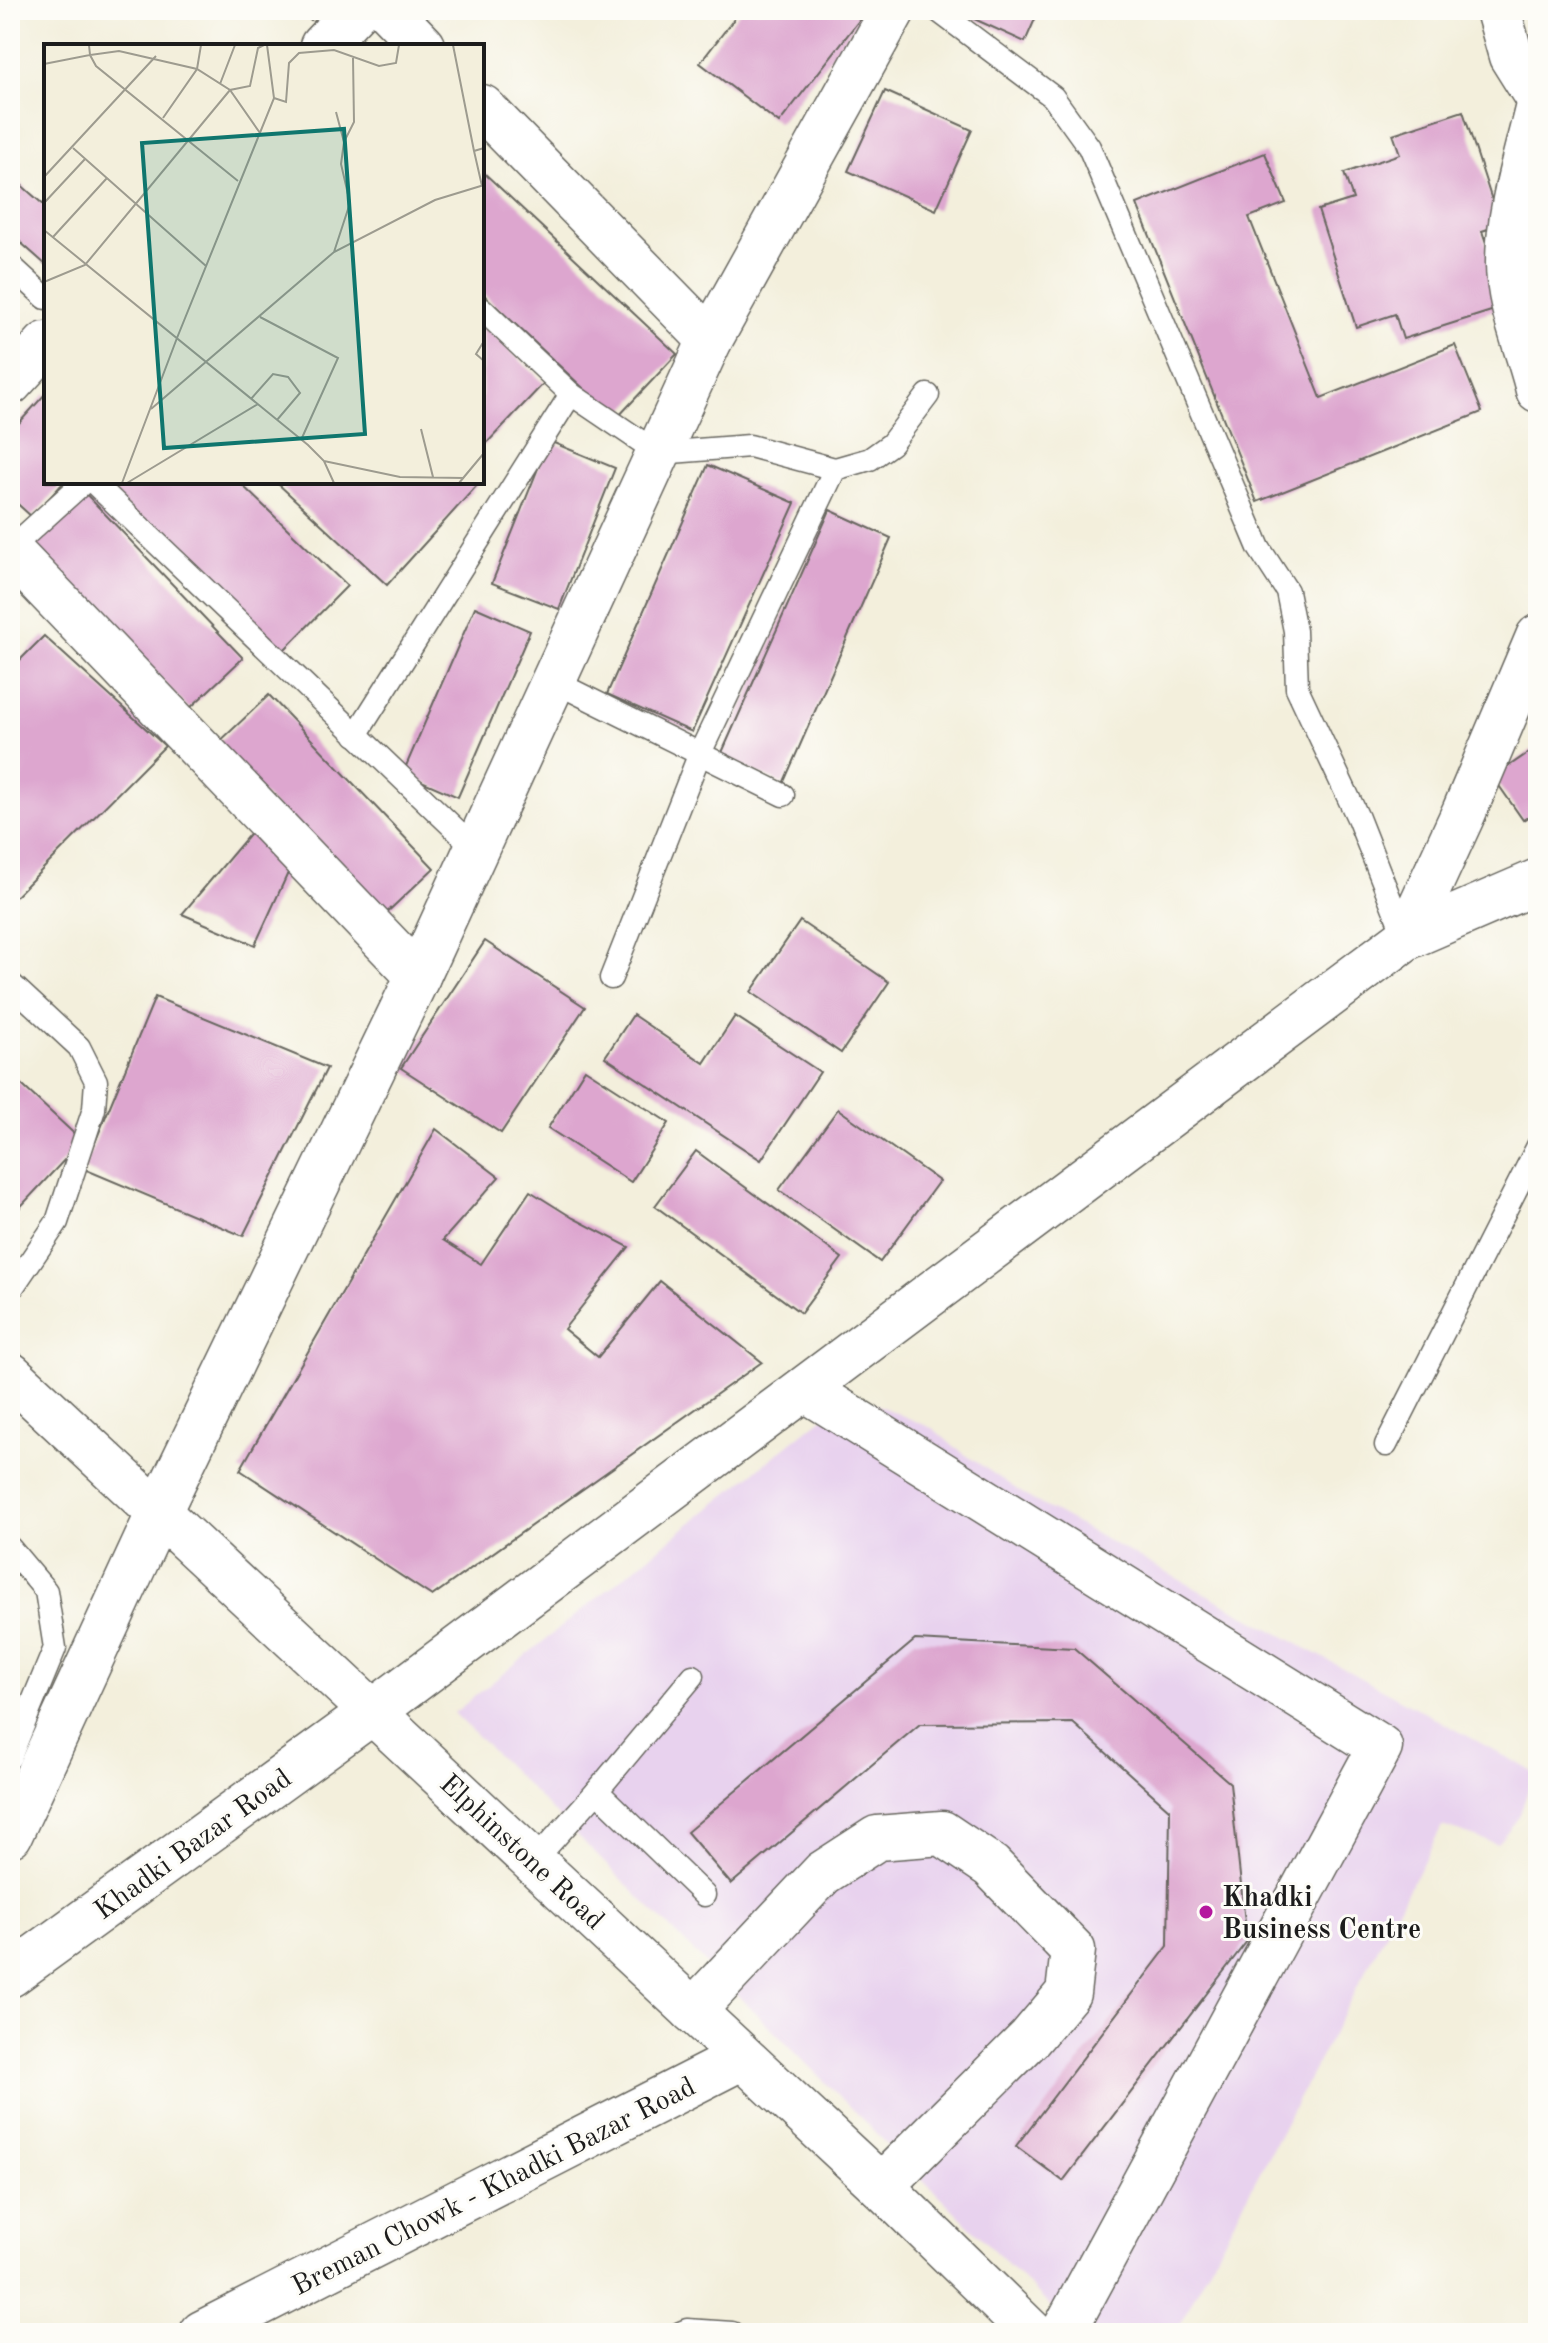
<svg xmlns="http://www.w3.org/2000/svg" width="1548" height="2343" font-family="'Old Standard TT',serif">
  <rect width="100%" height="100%" fill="#fdfcf7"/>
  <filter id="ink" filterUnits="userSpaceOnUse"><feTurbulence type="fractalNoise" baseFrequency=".0125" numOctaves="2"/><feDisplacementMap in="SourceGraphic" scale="16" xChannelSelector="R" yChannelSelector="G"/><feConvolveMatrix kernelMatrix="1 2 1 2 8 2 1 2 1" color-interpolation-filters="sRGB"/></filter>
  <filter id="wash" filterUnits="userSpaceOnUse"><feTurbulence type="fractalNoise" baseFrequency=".006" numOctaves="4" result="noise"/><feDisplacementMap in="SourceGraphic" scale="32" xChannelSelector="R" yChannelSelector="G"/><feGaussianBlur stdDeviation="1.8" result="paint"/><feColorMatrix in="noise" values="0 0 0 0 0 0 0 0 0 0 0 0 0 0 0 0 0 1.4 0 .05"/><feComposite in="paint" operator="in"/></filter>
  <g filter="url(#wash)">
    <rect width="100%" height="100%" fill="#f3efdc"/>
    <polygon fill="#e8d2ee" points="839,1404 875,1404 934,1429 954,1447 1031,1499 1534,1772 1519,1817 1497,1844 1442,1826 1175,2333 1077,2333 454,1713"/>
    <g id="blocks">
      <g fill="#dda6cf">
        <polygon points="300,10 320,10 311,20"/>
        <polygon points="741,10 867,10 779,123 700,63"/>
        <polygon points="963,10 1039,10 1025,42 961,13"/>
        <polygon points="885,91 972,130 936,210 848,171"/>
        <polygon points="1463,111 1500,225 1482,231 1507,306 1403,339 1395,314 1356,327 1318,210 1353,199 1344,173 1400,154 1393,134"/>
        <polygon points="1265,153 1286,203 1249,217 1321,398 1455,345 1482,412 1257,502 1137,204"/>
        <polygon points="482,171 677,354 616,419 482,293"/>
        <polygon points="10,175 46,207 46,265 10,233"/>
        <polygon points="482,324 544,383 484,446 482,444"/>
        <polygon points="46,393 46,482 64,482 32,517 10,497 10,433"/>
        <polygon points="549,441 615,468 559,609 492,583"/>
        <polygon points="708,465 795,503 692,732 607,694"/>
        <polygon points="118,482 239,482 347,586 279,655 109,491"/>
        <polygon points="276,482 480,482 387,585"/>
        <polygon points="83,491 243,658 189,709 29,543"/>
        <polygon points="830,510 891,538 783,784 720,757"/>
        <polygon points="475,607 530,631 458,797 403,773"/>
        <polygon points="44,636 165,746 10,902 10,670"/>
        <polygon points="269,695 434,868 381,918 216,745"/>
        <polygon points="1538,746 1538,810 1523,820 1493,777"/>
        <polygon points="254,829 293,862 255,945 182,914"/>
        <polygon points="800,921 889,982 841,1053 751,992"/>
        <polygon points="485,941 585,1007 501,1133 401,1068"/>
        <polygon points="155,997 327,1068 243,1236 84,1169"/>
        <polygon points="633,1015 704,1063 735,1016 820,1072 761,1160 605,1057"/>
        <polygon points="585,1069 669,1123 631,1182 548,1128"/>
        <polygon points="10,1074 82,1141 10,1218"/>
        <polygon points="838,1109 939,1181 880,1262 779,1190"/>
        <polygon points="436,1129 499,1177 443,1240 481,1264 530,1191 573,1218 629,1247 564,1329 598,1357 660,1281 762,1362 432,1596 240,1470"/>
        <polygon points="696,1151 842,1258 801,1313 655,1206"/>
        <polygon points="915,1640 1074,1648 1230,1783 1247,1941 1063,2181 1016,2146 1168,1946 1170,1810 1073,1723 920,1724 731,1884 687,1832"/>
      </g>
    </g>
  </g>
  <g filter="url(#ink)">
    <use href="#blocks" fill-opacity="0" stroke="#67665f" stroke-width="2"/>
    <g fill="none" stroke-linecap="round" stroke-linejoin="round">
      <g stroke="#67665f" stroke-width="25">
        <g id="service">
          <polyline points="937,10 1053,97 1089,147 1259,548 1287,591 1295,631 1297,688 1358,818 1405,937"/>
          <polyline points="10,265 46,298"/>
          <polyline points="482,309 571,394 658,453 750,446 835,469"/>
          <polyline points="93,482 476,849"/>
          <polyline points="10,549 84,482"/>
          <polyline points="553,681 783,795"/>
          <polyline points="356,735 571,394"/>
          <polyline points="611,978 700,753 835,469 870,459 891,444 928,395"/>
          <polyline points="10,983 79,1047 96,1081 94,1109 57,1222 10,1291"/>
          <polyline points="1386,1445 1538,1146"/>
          <polyline points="10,1548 46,1591 55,1648 10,1757"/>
          <polyline points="597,1791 704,1895"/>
          <polyline points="534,1861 597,1791 693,1676"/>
          <polyline points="680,2333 687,2330 732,2333"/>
        </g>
      </g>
      <g stroke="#67665f" stroke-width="47">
        <g id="minor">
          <polyline points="388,10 423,46"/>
          <polyline points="1498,10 1511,56 1538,99"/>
          <polyline points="322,46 356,10"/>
          <path d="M1538 105C1526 156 1508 210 1508 263 1508 306 1528 348 1538 390"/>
          <polyline points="482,107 710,340"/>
          <polyline points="10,383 46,344"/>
          <polyline points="10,551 418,976"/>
          <polyline points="1406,938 1464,812 1538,637"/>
          <polyline points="805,1389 1380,1747 1063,2333"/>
          <polyline points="159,1512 418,976 710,340 893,10"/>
          <polyline points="10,1975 374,1711 1406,938 1538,881"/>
          <polyline points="693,2011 823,1873 877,1838 942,1833 991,1866 1073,1950 1068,1993 1030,2038 881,2186"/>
        </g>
      </g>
      <g stroke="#67665f" stroke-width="47">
        <g id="secondary">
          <polyline points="10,1835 159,1512"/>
          <polyline points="202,2333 741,2058"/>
        </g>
      </g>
      <g stroke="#67665f" stroke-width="47">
        <polyline id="primary" points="10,1374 881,2186 1032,2333"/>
      </g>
      <use href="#service" stroke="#fff" stroke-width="22"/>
      <use href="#minor" stroke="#fff" stroke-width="44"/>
      <use href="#secondary" stroke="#fff" stroke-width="44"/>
      <use href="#primary" stroke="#fff" stroke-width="44"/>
    </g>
  </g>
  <circle fill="#b5179e" stroke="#fdfcf7" stroke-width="3" cx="1206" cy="1912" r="8"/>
  <g text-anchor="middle" stroke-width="6" stroke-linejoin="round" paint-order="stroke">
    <g font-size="28" fill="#1c1c1c" stroke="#fdfcf7">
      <text transform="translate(192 1843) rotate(-36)" y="10">Khadki Bazar Road</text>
      <text transform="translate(523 1851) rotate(43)" y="10">Elphinstone Road</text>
      <text transform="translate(493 2185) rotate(-27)" y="10">Breman Chowk - Khadki Bazar Road</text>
    </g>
    <g font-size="28" font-weight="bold" fill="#1c1c1c" stroke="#fdfcf7" text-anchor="start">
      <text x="1222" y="1906">Khadki<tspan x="1222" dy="32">Business Centre</tspan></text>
    </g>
  </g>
  <g transform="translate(44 44)">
    <rect width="440" height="440" fill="#f3efdc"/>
    <path fill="none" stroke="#9d9b8f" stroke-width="2" d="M409 1 430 107M0 20 46 11 45 1M176 40 191 1M230 54 242 58 245 19 255 9 290 6 335 22 352 19 355 1M292 68 300 98 310 78 309 14M119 74 153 25 157 1M29 104 162 222M0 133 112 12M194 137 52 22 46 11 75 7 153 25 186 46 216 89M438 142 430 107 440 104M0 159 41 115M0 186 264 401 280 417 290 439M9 193 63 134M290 208 306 159 297 120 300 98M0 238 41 221 186 46 206 42 214 4 220 1M216 273 294 314 257 396M133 294 230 54 223 1M440 297 432 310 440 317M207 355 229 330 244 333 256 349 233 376M107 365 290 208 391 156 440 141M377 385 389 433M280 417 356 433 420 434M78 439 133 294M83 439 214 360M415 439 440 409"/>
    <path fill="#0f766e" fill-opacity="0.15" stroke="#0f766e" stroke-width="4" d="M300 85 321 390 120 404 98 99Z"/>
    <rect width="440" height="440" fill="none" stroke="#1c1c1c" stroke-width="4"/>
  </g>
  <rect width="1548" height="2343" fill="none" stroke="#fdfcf7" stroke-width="40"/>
</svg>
